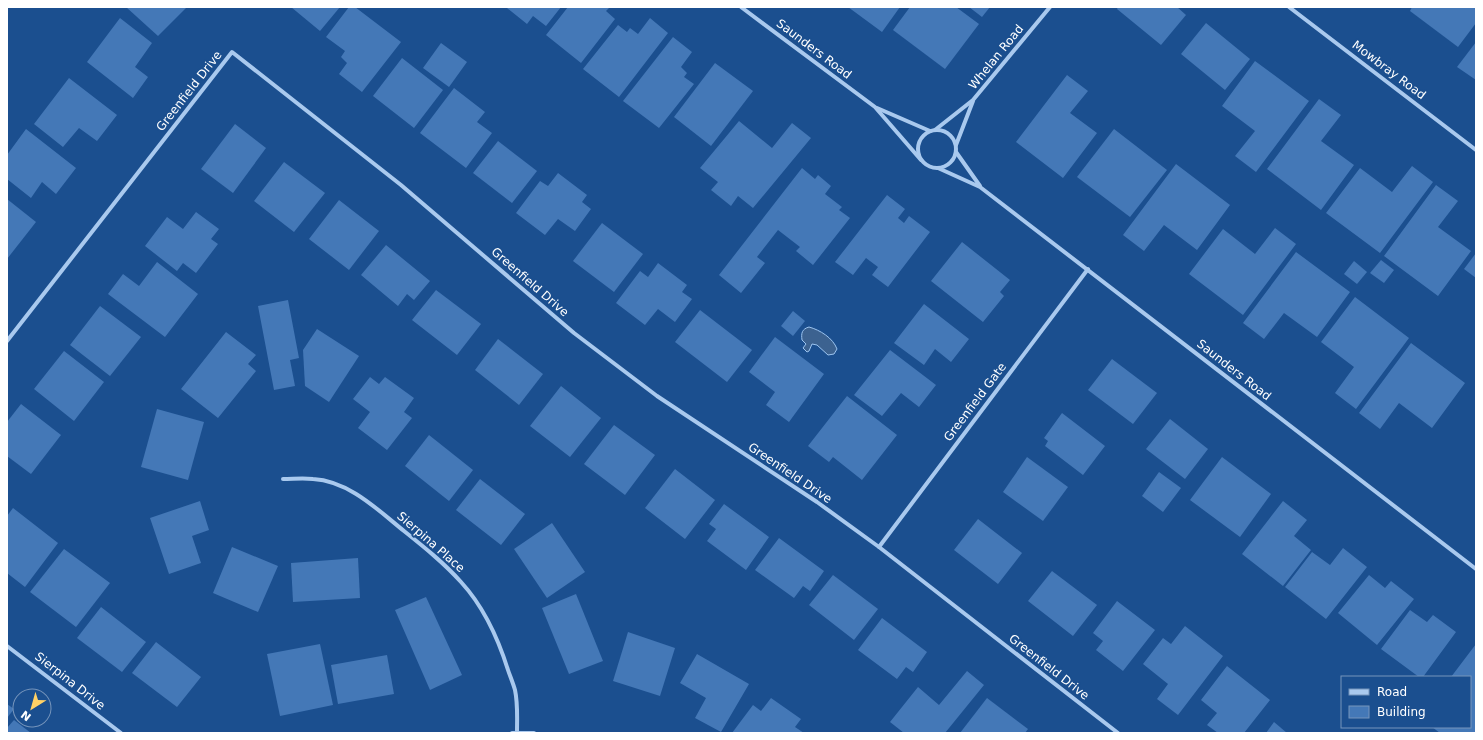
<svg xmlns="http://www.w3.org/2000/svg" width="1483" height="740" font-family="'DejaVu Sans',sans-serif">
  <rect width="100%" height="100%" fill="#1b4f8f"/>
  <path fill="#3c6290" stroke="#9cc4f0" d="M809 327C820 330 833 338 837 349L834 354 828 355 817 345 812 344 809 351 807 352 803 348 806 344 802 340C801 333 802 329 809 327Z"/>
  <g fill="#4478b7">
    <polygon points="126,7 187,7 158,36"/>
    <polygon points="291,7 340,7 320,31"/>
    <polygon points="349,7 355,7 401,42 362,92 339,74 347,63 341,57 345,51 326,37"/>
    <polygon points="508,7 561,7 546,26 533,16 527,24 507,8"/>
    <polygon points="568,7 610,7 606,11 615,19 581,63 546,35"/>
    <polygon points="848,7 900,7 882,32"/>
    <polygon points="910,7 956,7 979,24 945,69 893,30"/>
    <polygon points="969,7 990,7 982,17"/>
    <polygon points="1118,7 1177,7 1186,15 1161,45 1117,9"/>
    <polygon points="1412,7 1476,7 1476,23 1458,47 1410,11"/>
    <polygon points="120,18 152,43 135,67 148,77 133,98 87,62"/>
    <polygon points="650,18 668,33 619,97 583,69 618,25 627,32 630,28 638,34"/>
    <polygon points="1206,23 1250,59 1225,90 1181,54"/>
    <polygon points="673,37 692,52 681,67 687,73 684,77 694,84 659,128 623,101"/>
    <polygon points="1476,42 1476,80 1457,67"/>
    <polygon points="441,43 467,62 449,87 423,68"/>
    <polygon points="402,58 443,90 414,128 373,96"/>
    <polygon points="1255,61 1309,101 1256,172 1235,156 1255,131 1222,106"/>
    <polygon points="715,63 753,91 711,146 674,117"/>
    <polygon points="1067,75 1088,91 1070,113 1097,133 1063,178 1016,142"/>
    <polygon points="69,78 117,115 97,141 79,128 63,147 34,124"/>
    <polygon points="454,88 485,112 477,122 492,133 466,168 420,133"/>
    <polygon points="1319,99 1341,115 1321,141 1354,165 1321,210 1267,169"/>
    <polygon points="739,121 772,148 792,123 811,138 753,208 738,196 731,206 711,190 718,182 700,168"/>
    <polygon points="235,124 266,148 233,193 201,169"/>
    <polygon points="26,129 76,168 56,194 42,182 31,198 7,179 7,155"/>
    <polygon points="1114,129 1167,170 1130,217 1077,177"/>
    <polygon points="498,141 537,171 512,203 473,173"/>
    <polygon points="284,162 325,193 294,232 254,201"/>
    <polygon points="1176,164 1230,205 1197,250 1164,225 1144,251 1123,235"/>
    <polygon points="1412,166 1433,182 1380,253 1326,213 1360,168 1392,192"/>
    <polygon points="802,168 815,179 818,175 831,186 825,194 842,207 839,210 850,218 813,265 796,251 800,247 778,230 757,257 765,263 741,293 719,275"/>
    <polygon points="558,173 587,195 582,202 591,209 575,231 558,219 545,235 516,213 540,181 548,186"/>
    <polygon points="1436,185 1458,201 1438,227 1471,251 1438,296 1384,256"/>
    <polygon points="887,195 905,209 898,218 904,223 909,216 930,232 888,287 872,275 878,267 866,258 853,275 835,262"/>
    <polygon points="7,199 36,222 7,259"/>
    <polygon points="339,200 379,231 349,270 309,239"/>
    <polygon points="196,212 219,229 211,239 218,244 196,273 183,263 177,271 145,246 167,217 183,229"/>
    <polygon points="602,223 643,254 614,292 573,261"/>
    <polygon points="1275,228 1296,244 1243,315 1189,274 1223,229 1255,254"/>
    <polygon points="962,242 1010,280 1000,292 1004,296 983,322 931,281"/>
    <polygon points="386,245 430,281 414,300 407,294 398,306 361,275"/>
    <polygon points="1296,252 1350,292 1317,337 1284,313 1264,339 1243,323"/>
    <polygon points="1476,253 1476,278 1464,269"/>
    <polygon points="1381,260 1394,270 1384,283 1370,273"/>
    <polygon points="1354,261 1367,272 1357,284 1344,274"/>
    <polygon points="157,262 198,294 165,337 108,294 123,274 139,286"/>
    <polygon points="658,263 687,285 682,292 692,299 675,322 658,309 645,325 616,303 640,271 648,277"/>
    <polygon points="436,290 481,324 457,355 412,320"/>
    <polygon points="1355,297 1409,338 1356,409 1335,393 1354,367 1321,342"/>
    <polygon points="288,300 299,358 290,360 295,386 274,390 258,306"/>
    <polygon points="924,304 969,339 951,362 935,349 924,365 894,343"/>
    <polygon points="100,306 141,337 110,376 70,345"/>
    <polygon points="700,310 752,350 727,382 675,342"/>
    <polygon points="793,311 805,321 793,336 781,326"/>
    <polygon points="317,329 359,356 329,402 305,386 303,350"/>
    <polygon points="226,332 256,355 248,364 256,371 218,418 181,389"/>
    <polygon points="775,337 824,374 789,422 766,405 775,392 749,372"/>
    <polygon points="498,339 543,374 519,405 475,370"/>
    <polygon points="1411,343 1465,383 1432,428 1399,403 1380,429 1359,413"/>
    <polygon points="890,350 936,385 919,407 901,393 882,416 854,395"/>
    <polygon points="64,351 104,382 74,421 34,389"/>
    <polygon points="1112,359 1157,393 1133,424 1088,390"/>
    <polygon points="370,377 379,384 385,377 414,398 404,412 412,418 387,450 358,428 370,412 353,399"/>
    <polygon points="561,386 601,418 570,457 530,426"/>
    <polygon points="847,396 897,435 862,480 833,457 829,462 808,446"/>
    <polygon points="21,404 61,435 31,474 7,456 7,422"/>
    <polygon points="157,409 204,422 188,480 141,467"/>
    <polygon points="1062,413 1105,446 1083,475 1045,446 1048,441 1044,438"/>
    <polygon points="1170,419 1208,449 1185,479 1146,449"/>
    <polygon points="614,425 655,455 625,495 584,464"/>
    <polygon points="429,435 473,470 449,501 405,466"/>
    <polygon points="1027,457 1068,487 1043,521 1003,492"/>
    <polygon points="1222,457 1271,494 1240,537 1190,500"/>
    <polygon points="675,469 715,500 685,539 645,508"/>
    <polygon points="1159,472 1181,488 1163,512 1142,496"/>
    <polygon points="480,479 525,514 501,545 456,510"/>
    <polygon points="200,501 209,530 192,536 201,563 169,574 150,518"/>
    <polygon points="1283,501 1307,520 1294,536 1311,550 1283,586 1242,554"/>
    <polygon points="724,504 769,537 746,570 707,541 716,529 709,524"/>
    <polygon points="13,508 58,543 25,587 7,573 7,516"/>
    <polygon points="978,519 1022,553 998,584 954,550"/>
    <polygon points="552,523 585,572 547,598 514,549"/>
    <polygon points="779,538 824,571 810,591 803,586 794,598 755,570"/>
    <polygon points="232,547 278,566 258,612 213,593"/>
    <polygon points="1343,548 1367,567 1326,619 1285,587 1312,552 1330,565"/>
    <polygon points="64,549 110,583 76,627 30,592"/>
    <polygon points="358,558 360,598 293,602 291,563"/>
    <polygon points="1052,571 1097,605 1073,636 1028,601"/>
    <polygon points="833,575 878,609 854,640 809,605"/>
    <polygon points="1369,575 1385,588 1391,581 1414,599 1377,645 1338,613"/>
    <polygon points="576,594 603,661 569,674 542,608"/>
    <polygon points="426,597 462,675 430,690 395,610"/>
    <polygon points="1117,601 1155,630 1123,671 1096,650 1103,641 1093,633"/>
    <polygon points="101,607 146,642 122,672 77,638"/>
    <polygon points="1410,610 1427,622 1433,615 1456,632 1423,677 1419,677 1381,649"/>
    <polygon points="882,618 927,652 913,672 906,667 897,679 858,650"/>
    <polygon points="1185,626 1223,656 1178,715 1157,699 1168,684 1143,664 1163,638 1171,644"/>
    <polygon points="628,632 675,648 660,696 613,681"/>
    <polygon points="156,642 201,677 177,707 132,673"/>
    <polygon points="320,644 333,705 280,716 267,654"/>
    <polygon points="1476,644 1476,733 1440,733 1432,727 1470,727 1470,677 1451,677"/>
    <polygon points="697,654 749,684 721,732 695,718 706,698 680,683"/>
    <polygon points="387,655 394,694 338,704 331,665"/>
    <polygon points="1227,666 1270,700 1244,733 1218,733 1207,725 1217,713 1201,700"/>
    <polygon points="967,671 984,685 945,733 904,733 890,722 918,687 939,705"/>
    <polygon points="771,698 801,719 795,727 804,733 732,733 753,705 761,711"/>
    <polygon points="987,698 1028,729 1025,733 960,733"/>
    <polygon points="7,704 14,709 7,718"/>
    <polygon points="14,720 31,733 7,733 7,728"/>
    <polygon points="1274,722 1287,733 1266,733"/>
  </g>
  <g fill="none" stroke-linecap="round" stroke-linejoin="round">
    <g stroke="#a9c9ee" stroke-width="4">
      <polyline points="741,7 875,107 921,160"/>
      <polyline points="1289,7 1476,150"/>
      <polyline points="877,108 930,131"/>
      <circle cx="937" cy="149" r="19"/>
      <polyline points="935,130 973,100 1050,7"/>
      <polyline points="956,145 973,101"/>
      <polyline points="956,152 980,186"/>
      <polyline points="938,168 980,187 1476,569"/>
      <polyline points="7,341 232,52 401,185 574,333 657,396 817,502 879,547 1118,733"/>
      <path d="M283 479C293 479 303 478 313 479 349 481 378 510 404 531 424 547 444 563 461 582 484 607 498 638 508 670 510 676 513 683 515 690 518 704 517 718 517 732"/>
      <polyline points="879,547 1088,269"/>
      <polyline points="7,646 121,733"/>
      <polyline points="512,733 534,733"/>
    </g>
  </g>
  <g text-anchor="middle" stroke-width="3.5" stroke-linejoin="round" paint-order="stroke">
    <g font-size="12" fill="#fff" stroke="#1b4f8f">
      <text transform="translate(814 49) rotate(37)" y="4">Saunders Road</text>
      <text transform="translate(996 57) rotate(-51)" y="4">Whelan Road</text>
      <text transform="translate(1389 70) rotate(37)" y="4">Mowbray Road</text>
      <text transform="translate(189 91) rotate(-52)" y="4">Greenfield Drive</text>
      <text transform="translate(530 282) rotate(41)" y="4">Greenfield Drive</text>
      <text transform="translate(1234 370) rotate(38)" y="4">Saunders Road</text>
      <text transform="translate(975 402) rotate(-53)" y="4">Greenfield Gate</text>
      <text transform="translate(790 473) rotate(34)" y="4">Greenfield Drive</text>
      <text transform="translate(431 542) rotate(41)" y="4">Sierpina Place</text>
      <text transform="translate(1049 667) rotate(38)" y="4">Greenfield Drive</text>
      <text transform="translate(70 681) rotate(38)" y="4">Sierpina Drive</text>
    </g>
  </g>
  <rect width="1483" height="740" fill="none" stroke="#ffffff" stroke-width="16"/>
  <rect x="1341" y="676" width="130" height="52" fill="#1b4f8f" stroke="#7695bc"/>
  <rect x="1349" y="689" width="20" height="6" fill="#a9c9ee" stroke="#7695bc"/>
  <text x="1377" y="696" font-size="12" fill="#ffffff">Road</text>
  <rect x="1349" y="706" width="20" height="12" fill="#4478b7" stroke="#7695bc"/>
  <text x="1377" y="716" font-size="12" fill="#ffffff">Building</text>
  <g transform="translate(32 708) rotate(217)"><circle r="19" fill="#1b4f8f" stroke="#7695bc"/>
  <path d="M0-3L7 15L0 10L-7 15Z" fill="#ffd166"/>
  <text y="-6" font-size="11" font-weight="bold" text-anchor="middle" fill="#ffffff">N</text>
  </g>
</svg>
